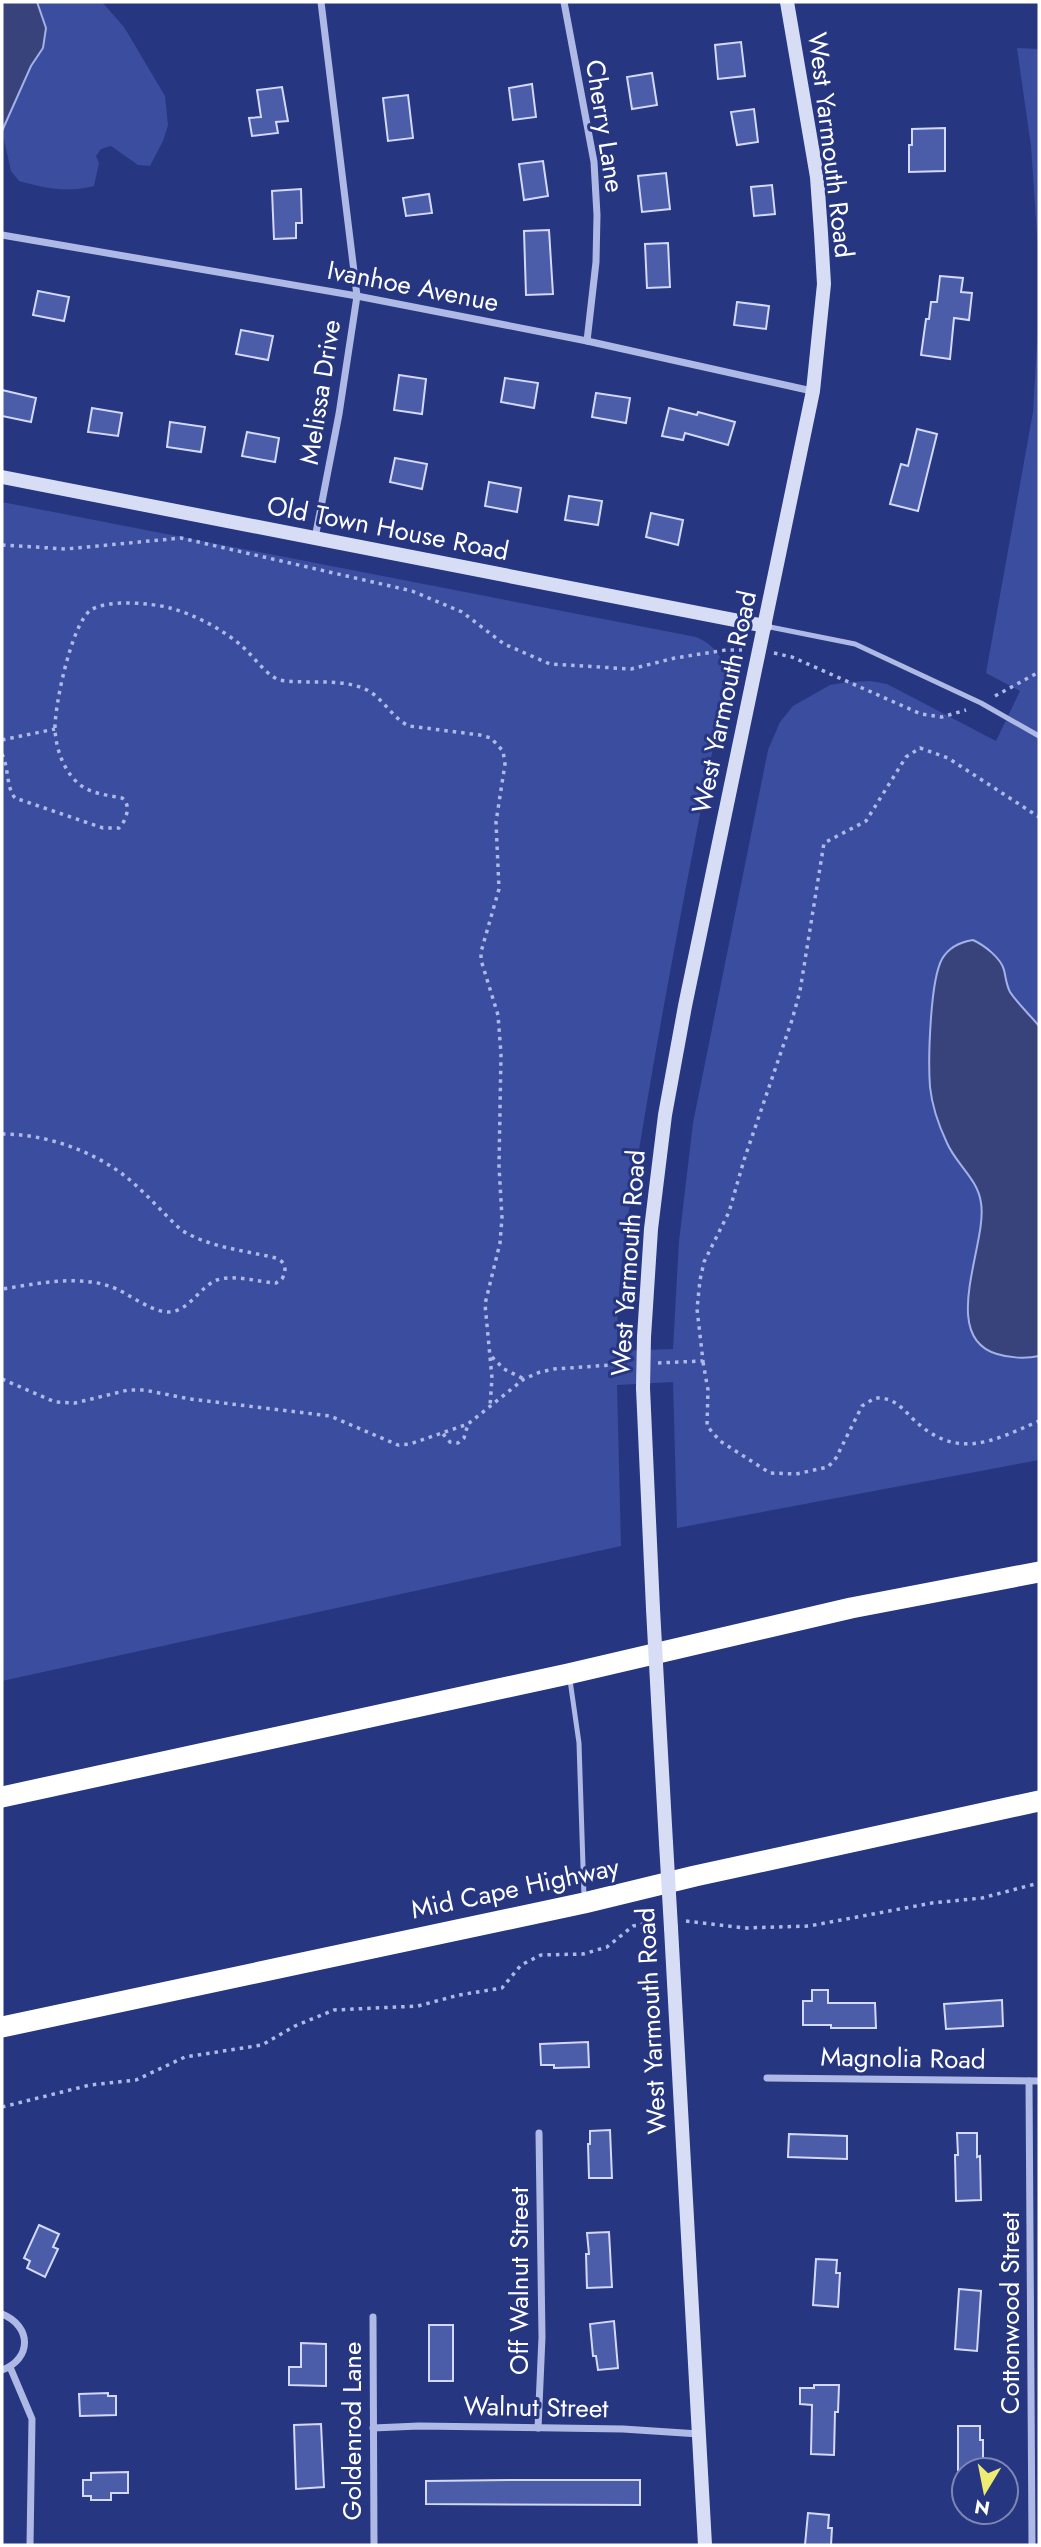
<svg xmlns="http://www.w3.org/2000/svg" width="1041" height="2547" font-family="Jost,sans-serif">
  <rect width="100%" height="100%" fill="#273681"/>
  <g fill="#3b4d9f">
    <path d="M37 2H102L124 27 165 96 168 125 163 141 150 166 138 165 111 146 101 149 96 156 99 163 94 186C68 193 44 188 19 181L11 171 2 131 31 66 43 48 46 28Z"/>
    <polygon points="1017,48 1039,49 1039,265 1031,146"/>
    <path d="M1039 308V1460L677 1528 673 1382 617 1385 621 1546 2 1681V502L696 637C719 647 727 663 725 687 697 829 669 971 645 1114 632 1193 616 1271 617 1351L673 1349 679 1241 693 1123 768 750 780 722 793 706 830 685 848 682 870 681 887 684 996 741 1020 691 986 673 1033 412Z"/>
  </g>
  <g fill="#38437b" stroke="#a3b1e7" stroke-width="2">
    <polygon points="2,2 37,2 46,28 43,48 31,66 2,131"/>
    <path d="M973 940C984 945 1001 958 1004 970 1006 978 1006 984 1010 992 1018 1004 1030 1015 1039 1026V1356C1026 1359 1009 1358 997 1354 938 1337 988 1243 981 1203 978 1179 956 1164 947 1143 939 1126 932 1106 930 1087 928 1060 930 981 942 959 949 947 960 942 973 940Z"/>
  </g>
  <g fill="#4b5ca8" stroke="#d2d8f5" stroke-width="2">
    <polygon points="741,42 745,76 718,79 715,45"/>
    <polygon points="652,73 657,105 632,109 627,77"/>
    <polygon points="532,84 536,117 513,120 509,88"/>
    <polygon points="282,87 288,121 276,122 278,133 252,136 249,118 261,117 257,90"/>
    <polygon points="408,95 413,138 388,141 383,98"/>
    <polygon points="754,109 758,142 737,145 731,112"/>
    <polygon points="945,128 945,171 909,172 909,145 912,145 912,129"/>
    <polygon points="543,161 548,196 524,200 519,164"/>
    <polygon points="666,173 670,209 642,212 638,176"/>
    <polygon points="772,185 775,214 754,216 751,187"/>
    <polygon points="301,189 302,223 296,223 296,238 274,239 272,191"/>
    <polygon points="429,194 432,213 406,216 403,198"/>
    <polygon points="549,230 553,294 526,295 524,231"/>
    <polygon points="668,243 670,287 647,288 645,244"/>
    <polygon points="940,276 963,278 961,292 972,293 969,320 954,318 950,359 921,355 926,319 929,319 931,302 937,302"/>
    <polygon points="38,291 69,297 64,321 33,315"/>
    <polygon points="737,302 769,306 766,329 734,325"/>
    <polygon points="241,330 273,336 268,360 236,354"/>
    <polygon points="399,375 426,379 422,414 394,410"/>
    <polygon points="505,378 538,383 534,408 501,402"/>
    <polygon points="2,390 36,398 31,422 2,416"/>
    <polygon points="596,393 630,398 626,423 592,417"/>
    <polygon points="92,408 122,413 118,436 88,432"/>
    <polygon points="669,408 697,415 698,412 735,422 728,445 685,433 683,440 662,436"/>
    <polygon points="170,422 205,427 201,452 167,447"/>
    <polygon points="917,429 937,434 918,511 890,504 901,464 908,466"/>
    <polygon points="247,432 279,438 275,462 242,456"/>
    <polygon points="395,458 427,464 422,489 390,482"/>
    <polygon points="489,482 521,488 517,512 485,506"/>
    <polygon points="569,496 602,501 598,525 565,520"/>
    <polygon points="651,513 683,520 678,545 646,537"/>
    <polygon points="812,1990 828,1990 828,2003 875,2003 876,2028 831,2028 831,2025 803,2025 803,2001 812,2001"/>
    <polygon points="1002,2000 1003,2026 946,2029 944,2004"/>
    <polygon points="588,2042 589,2067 554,2068 554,2065 541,2065 540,2044"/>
    <polygon points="610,2130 612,2178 589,2178 588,2144 590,2144 590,2131"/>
    <polygon points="957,2133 977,2133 977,2157 980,2156 981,2200 956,2201 955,2155 958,2155"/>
    <polygon points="789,2134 847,2136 847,2159 788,2157"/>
    <polygon points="39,2225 59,2234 53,2247 58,2249 45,2277 27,2268 30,2261 24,2258"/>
    <polygon points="609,2232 612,2287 587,2288 586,2254 589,2254 587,2233"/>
    <polygon points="816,2259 837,2260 836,2273 840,2273 838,2307 813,2305"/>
    <polygon points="959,2289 981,2291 977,2351 955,2349"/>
    <polygon points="614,2321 618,2368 598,2370 596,2356 593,2356 590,2324"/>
    <rect x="429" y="2325" width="24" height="56"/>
    <polygon points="301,2343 326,2344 326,2386 289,2385 289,2367 301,2367"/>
    <polygon points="814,2385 839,2385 838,2412 835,2412 834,2455 811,2454 812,2405 800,2404 800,2388 814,2388"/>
    <polygon points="108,2393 108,2396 116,2396 116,2415 80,2416 79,2394"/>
    <polygon points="321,2424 324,2487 296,2489 294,2425"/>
    <polygon points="958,2426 980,2426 980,2440 983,2440 983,2470 958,2470"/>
    <polygon points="128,2472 128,2493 111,2493 111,2500 91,2500 91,2496 83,2496 83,2480 91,2480 91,2473"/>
    <polygon points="516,2480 640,2480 640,2505 426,2504 426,2481"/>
    <polygon points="808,2513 829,2515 828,2528 832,2528 831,2545 805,2545"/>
  </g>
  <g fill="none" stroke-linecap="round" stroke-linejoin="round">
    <g stroke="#afb9e6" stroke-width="3.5" stroke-dasharray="3.5 5" stroke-linecap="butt">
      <polyline points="2,545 66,549 181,538 412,591 462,612 504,644 550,664 631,669 675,658 726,650 742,650"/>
      <polyline points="774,653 792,657 921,714 942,717 966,710"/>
      <polyline points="995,696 1039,672"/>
      <polyline points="2,740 55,729"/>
      <path d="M2 754C9 768 6 787 15 798L103 828H119C126 821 132 805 122 798 106 795 85 793 74 779 62 766 56 747 55 730 54 707 72 622 91 610 107 599 151 603 170 608 196 615 224 630 244 648 256 659 264 673 279 680 308 685 340 677 367 690 384 699 392 718 409 726L480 735 491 738 503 751 505 764 496 822 499 889 481 952V960L498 1015 501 1054 499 1166 502 1218 500 1243 485 1304 492 1378 490 1406"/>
      <path d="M2 1134C45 1134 91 1150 125 1176 145 1192 162 1212 181 1230 211 1248 243 1250 276 1258 286 1262 287 1270 282 1279L276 1283C258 1282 234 1274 217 1280 199 1287 189 1312 168 1312 148 1311 128 1292 109 1286 75 1275 36 1284 2 1289"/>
      <polyline points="492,1357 504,1369 524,1379"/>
      <path d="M703 1362 708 1390 707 1426 720 1441 770 1473 796 1474 828 1467 836 1458 862 1406 875 1398C893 1397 901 1407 912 1418 956 1461 991 1442 1039 1421"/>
      <polyline points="658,1363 703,1361 697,1309 700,1280 704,1262 729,1212 744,1160 792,1020 800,991 824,843 866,821 906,757 920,748 948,758 1039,817"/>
      <polyline points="2,1379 55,1402 75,1403 128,1390 144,1390 190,1399 330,1416 398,1445 410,1444 468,1424 524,1379 540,1372 554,1369 626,1364"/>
      <polyline points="443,1434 450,1442 458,1443 464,1438 468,1424"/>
      <polyline points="686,1921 745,1928 809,1926 932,1903 982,1898 1039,1883"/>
      <polyline points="2,2107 90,2085 136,2080 185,2057 262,2045 295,2026 334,2010 418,2006 459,1995 502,1988 521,1965 541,1955 583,1954 607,1947 633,1926 654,1922"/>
    </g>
    <g stroke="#afb9e6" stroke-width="5">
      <polyline points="765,626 855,644 981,703 1039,736"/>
      <polyline points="570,1680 579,1743 584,1897"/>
    </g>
    <g stroke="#afb9e6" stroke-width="7">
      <polyline points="564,2 594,162 597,215 596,262 587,341"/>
      <polyline points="2,235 357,296 587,341 812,391"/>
      <polyline points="315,538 339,414 357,296 321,2"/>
      <polyline points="767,2078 1039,2081"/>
      <polyline points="1029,2081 1032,2545"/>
      <path d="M2 2314C32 2326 32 2359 2 2370"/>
      <polyline points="373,2317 374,2545"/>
      <polyline points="10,2367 32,2419 30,2545"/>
      <polyline points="373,2428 419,2426 623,2429 699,2434"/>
      <polyline points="538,2428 542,2337 539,2133"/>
    </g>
    <g stroke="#d8ddf6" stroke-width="14">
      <polyline points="2,477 765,626"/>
      <polyline points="644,1337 651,1229 665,1115 685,1006 813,391 824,284 821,233 817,177 787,2"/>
      <polyline points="643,1388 653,1609"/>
      <polyline points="658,1700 666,1843"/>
      <polyline points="671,1928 705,2545"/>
    </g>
    <g stroke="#fff" stroke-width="21">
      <polyline points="2,1797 568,1674 851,1608 1039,1572"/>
      <polyline points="2,2027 584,1903 695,1876 1039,1801"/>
    </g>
    <g stroke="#d8ddf6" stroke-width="14">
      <polyline points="643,1388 644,1337"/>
      <polyline points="653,1609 658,1700"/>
      <polyline points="666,1843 671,1928"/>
    </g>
  </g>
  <g text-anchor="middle" stroke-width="6" stroke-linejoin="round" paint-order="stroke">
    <g font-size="26" fill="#fff" stroke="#273681">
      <text transform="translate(605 126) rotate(81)" y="9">Cherry Lane</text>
      <text transform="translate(831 145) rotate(83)" y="9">West Yarmouth Road</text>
      <text transform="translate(413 286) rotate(11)" y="9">Ivanhoe Avenue</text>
      <text transform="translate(320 392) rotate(-81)" y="9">Melissa Drive</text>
      <text transform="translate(388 528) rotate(11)" y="9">Old Town House Road</text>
      <text transform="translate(724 702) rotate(-78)" y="9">West Yarmouth Road</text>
      <text transform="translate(628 1263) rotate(-86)" y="9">West Yarmouth Road</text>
      <text transform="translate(515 1888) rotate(-12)" y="9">Mid Cape Highway</text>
      <text transform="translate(651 2021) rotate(-93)" y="9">West Yarmouth Road</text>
      <text transform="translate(903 2058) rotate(1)" y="9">Magnolia Road</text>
      <text transform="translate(519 2281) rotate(-90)" y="9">Off Walnut Street</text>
      <text transform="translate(1010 2313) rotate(-90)" y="9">Cottonwood Street</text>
      <text transform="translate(536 2407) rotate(1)" y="9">Walnut Street</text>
      <text transform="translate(352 2431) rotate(-90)" y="9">Goldenrod Lane</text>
    </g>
  </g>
  <rect width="1041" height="2547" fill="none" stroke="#ffffff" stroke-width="7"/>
  <g transform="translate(985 2491) rotate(190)"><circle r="33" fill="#273681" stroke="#7d86b3" stroke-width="2"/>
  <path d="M0-5L12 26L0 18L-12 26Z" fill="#efec74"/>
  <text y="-10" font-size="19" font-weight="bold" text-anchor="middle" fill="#ffffff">N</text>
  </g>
</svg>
